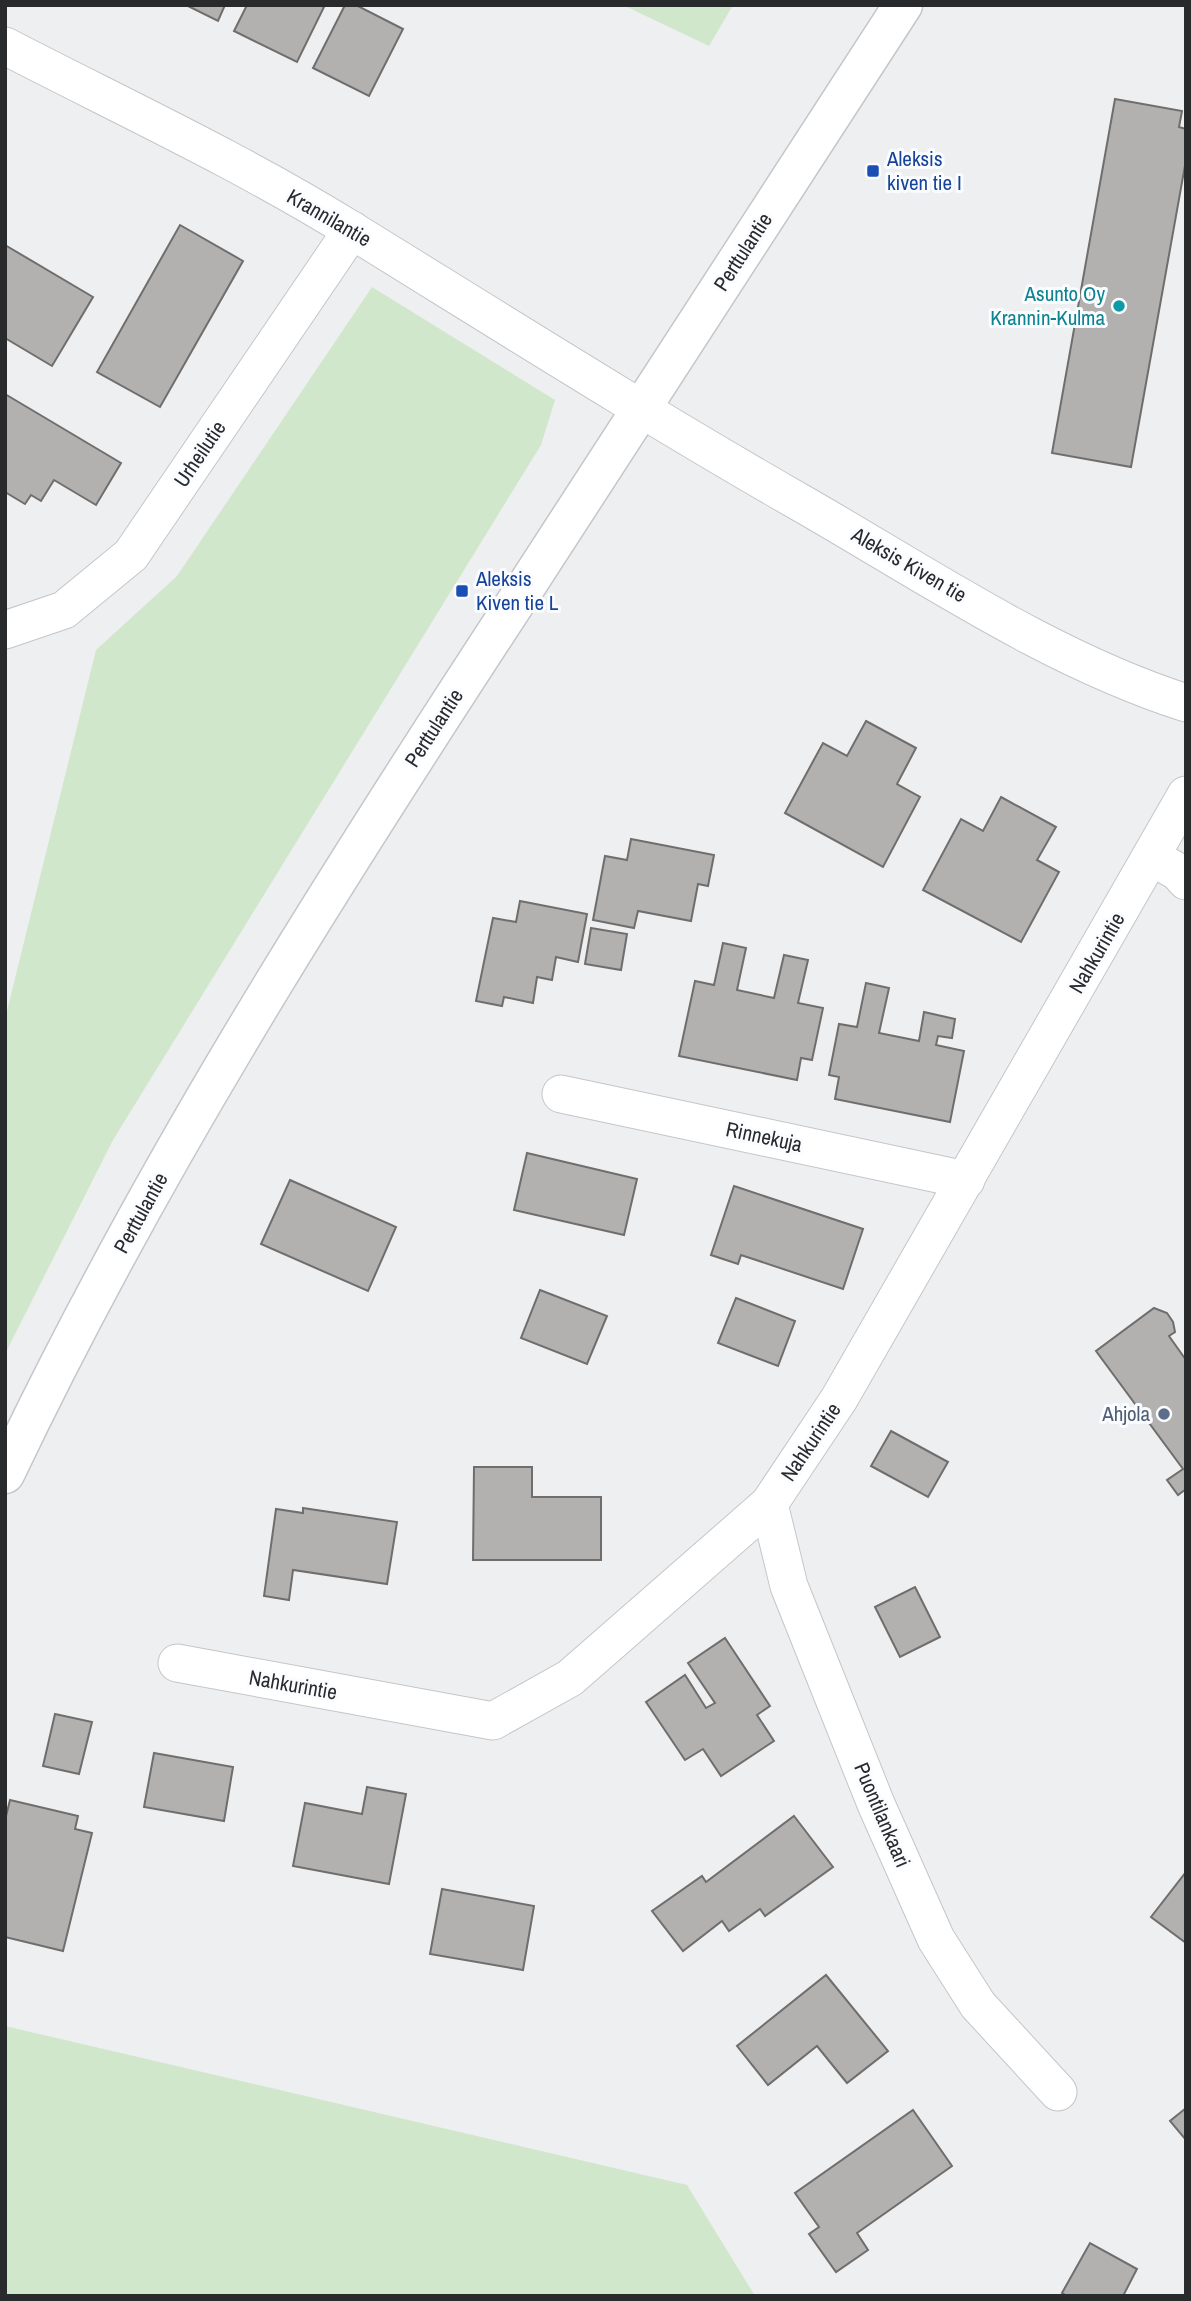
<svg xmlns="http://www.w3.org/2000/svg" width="1191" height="2301" font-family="'Archivo Narrow',sans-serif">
  <rect width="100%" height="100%" fill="#edeff1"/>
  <g fill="#d1e7cc">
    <polygon points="623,5 733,5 709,46"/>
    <polygon points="372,287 555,400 541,445 113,1140 5,1354 5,1019 96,650 177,576"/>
    <polygon points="5,2026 687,2185 755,2296 5,2296"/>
  </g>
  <g fill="#b3b1af" stroke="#706e6c" stroke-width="2">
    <polygon points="186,5 225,5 218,21"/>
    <polygon points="247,5 320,5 324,7 297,62 234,31"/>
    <polygon points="345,5 356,5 403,29 369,96 313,68"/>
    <polygon points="1115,99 1182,111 1179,127 1186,129 1186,160 1131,467 1052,453"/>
    <polygon points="180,225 243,261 160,407 97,372"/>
    <polygon points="5,245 93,297 52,366 5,338"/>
    <polygon points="5,394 121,463 96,505 54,480 41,501 31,495 25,504 5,492"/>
    <polygon points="866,721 916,748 897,784 920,797 883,867 785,813 823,743 847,756"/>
    <polygon points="1001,797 1056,827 1037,860 1059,872 1021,942 923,890 961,819 983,831"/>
    <polygon points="631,839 714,855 708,886 698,884 691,921 638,911 634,928 593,920 605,856 627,860"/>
    <polygon points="520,901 587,914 578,962 556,957 552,980 537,977 533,1003 504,997 502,1006 476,1001 493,918 516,922"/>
    <polygon points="591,928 627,934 621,970 585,964"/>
    <polygon points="723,943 746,948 737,990 774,998 784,955 808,960 798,1003 823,1008 812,1060 801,1058 797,1080 679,1056 695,981 714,985"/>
    <polygon points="866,983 889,988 879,1033 919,1041 924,1012 955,1019 952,1038 938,1036 936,1045 964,1051 950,1122 835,1099 839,1077 829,1075 839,1024 857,1027"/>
    <polygon points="527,1153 637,1179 624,1235 514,1210"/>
    <polygon points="290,1180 396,1227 368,1291 261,1244"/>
    <polygon points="734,1186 863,1229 843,1289 741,1255 738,1264 711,1255"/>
    <polygon points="540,1290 607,1316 587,1364 521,1338"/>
    <polygon points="736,1298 795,1321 778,1366 718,1343"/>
    <polygon points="1154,1308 1167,1313 1173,1322 1175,1332 1169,1336 1186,1360 1186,1489 1178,1495 1167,1480 1183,1469 1096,1351"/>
    <polygon points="891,1431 948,1462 928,1497 871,1466"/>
    <polygon points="474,1467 532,1467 532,1497 601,1497 601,1560 473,1560"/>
    <polygon points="303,1508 397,1522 387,1584 293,1570 289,1600 264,1596 276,1509 303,1513"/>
    <polygon points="915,1587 940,1637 900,1657 875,1607"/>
    <polygon points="725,1638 770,1706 757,1715 774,1741 721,1776 703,1749 685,1760 646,1702 685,1675 706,1708 715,1703 688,1663"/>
    <polygon points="55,1714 92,1722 79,1774 43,1766"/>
    <polygon points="154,1753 233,1767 224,1821 144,1807"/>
    <polygon points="367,1787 406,1794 389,1884 293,1866 305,1803 362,1814"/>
    <polygon points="10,1800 78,1816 75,1829 92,1833 63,1951 5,1937 5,1820"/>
    <polygon points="794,1816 833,1867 765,1916 760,1909 729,1931 722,1921 683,1951 652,1911 702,1876 706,1882"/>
    <polygon points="1186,1872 1186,1943 1151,1917"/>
    <polygon points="442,1889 534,1906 523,1970 430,1954"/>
    <polygon points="826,1975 888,2051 847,2083 817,2046 768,2085 737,2046"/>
    <polygon points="1186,2108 1186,2140 1170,2121"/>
    <polygon points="913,2110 952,2166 857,2233 868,2250 836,2272 809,2234 819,2227 795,2193"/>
    <polygon points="1090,2243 1137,2269 1123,2296 1067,2296 1062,2293"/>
  </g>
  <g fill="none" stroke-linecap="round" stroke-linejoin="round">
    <g stroke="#c4c6c9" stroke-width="39">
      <g id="minor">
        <path d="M5 46C121 106 242 162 353 231 502 323 649 416 801 503 925 574 1049 659 1186 703"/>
        <polyline points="5,630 64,610 131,555 352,230"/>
        <polyline points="1152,857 1178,872 1186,881"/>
        <polyline points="561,1094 966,1180"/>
        <polyline points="769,1504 789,1586 876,1804 936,1939 978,2005 1058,2092"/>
        <polyline points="177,1663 493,1721 570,1678 769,1504 839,1399 1186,795"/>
      </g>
    </g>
    <g stroke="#c4c6c9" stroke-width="41">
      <path id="tertiary" d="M5 1474C149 1171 329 888 512 608 643 407 773 206 903 5"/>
    </g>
    <use href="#minor" stroke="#fff" stroke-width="37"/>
    <use href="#tertiary" stroke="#fff" stroke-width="38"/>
  </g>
  <g fill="#1a4fb4" stroke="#fafcff" stroke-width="2.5">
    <rect x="866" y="164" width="14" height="14" rx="3.5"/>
    <rect x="455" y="584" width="14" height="14" rx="3.5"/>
  </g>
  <circle fill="#0f9aa8" stroke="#fafcff" stroke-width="2.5" cx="1119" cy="306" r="7"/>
  <circle fill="#5c6f8a" stroke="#fafcff" stroke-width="2.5" cx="1164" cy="1414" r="7"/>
  <g text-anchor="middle" stroke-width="6" stroke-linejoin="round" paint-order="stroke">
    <g font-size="21" fill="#164399" stroke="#fafcff" text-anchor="start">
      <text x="887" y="166">Aleksis<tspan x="887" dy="24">kiven tie I</tspan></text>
      <text x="476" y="586">Aleksis<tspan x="476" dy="24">Kiven tie L</tspan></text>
    </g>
    <g font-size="21" fill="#292a2b" stroke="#fafcff">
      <text transform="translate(329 218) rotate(30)" y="7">Krannilantie</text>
      <text transform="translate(743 252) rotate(-57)" y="7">Perttulantie</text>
      <text transform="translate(200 454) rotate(-56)" y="7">Urheilutie</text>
      <text transform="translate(909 565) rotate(30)" y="7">Aleksis Kiven tie</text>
      <text transform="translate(434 728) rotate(-57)" y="7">Perttulantie</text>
      <text transform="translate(1097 953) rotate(-60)" y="7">Nahkurintie</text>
      <text transform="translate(764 1137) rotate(12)" y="7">Rinnekuja</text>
      <text transform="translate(141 1213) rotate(-61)" y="7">Perttulantie</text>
      <text transform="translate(811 1442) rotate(-56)" y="7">Nahkurintie</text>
      <text transform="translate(293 1685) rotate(10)" y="7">Nahkurintie</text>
      <text transform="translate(882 1815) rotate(67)" y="7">Puontilankaari</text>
    </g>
    <g font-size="21" fill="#0d838f" stroke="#fafcff" text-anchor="end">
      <text x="1105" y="301">Asunto Oy<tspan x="1105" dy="24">Krannin-Kulma</tspan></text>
    </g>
    <g font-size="21" fill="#4e5e75" stroke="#fafcff" text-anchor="end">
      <text x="1150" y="1421">Ahjola</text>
    </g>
  </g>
  <rect width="1191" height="2301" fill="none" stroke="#292a2b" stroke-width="14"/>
</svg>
